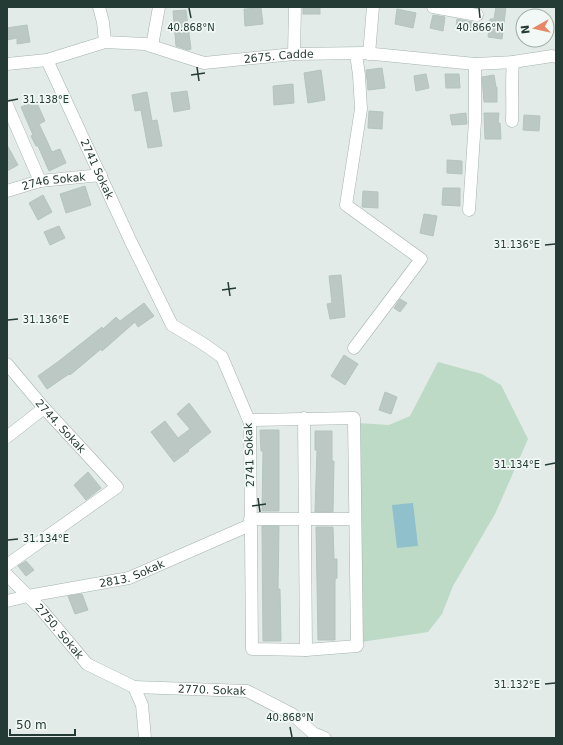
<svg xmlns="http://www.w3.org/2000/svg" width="563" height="745" font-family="'DejaVu Sans',sans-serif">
  <rect width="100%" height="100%" fill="#e2ebe7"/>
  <polygon fill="#bddac6" points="438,362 482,374 501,385 528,439 495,514 453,586 442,614 428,632 361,642 357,423 389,425 410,416"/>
  <polygon fill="#8fc0cc" points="413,503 418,546 397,548 392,505"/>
  <g fill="#bbc8c3" stroke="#b5c4be">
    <rect x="303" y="7" width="17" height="7"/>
    <polygon points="496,7 506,7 502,39 488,37 490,19 494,19"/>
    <polygon points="261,8 263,24 245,26 244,9"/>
    <polygon points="397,9 416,13 413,28 395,24"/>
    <polygon points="186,10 191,49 188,50 176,46 173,11"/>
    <polygon points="433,15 445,17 443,31 430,28"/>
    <polygon points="457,19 472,22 471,31 456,28"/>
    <polygon points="27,25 30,42 17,44 17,38 7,40 7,28"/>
    <polygon points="382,68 385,88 368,90 366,70"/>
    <polygon points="321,70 325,100 308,103 304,73"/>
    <polygon points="426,74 429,88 416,91 414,76"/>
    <polygon points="445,74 459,74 460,88 446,88"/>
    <polygon points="494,75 496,87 497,87 497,102 484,102 482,77"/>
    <polygon points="293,84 294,103 274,105 273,86"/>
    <polygon points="187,91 190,109 174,112 171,93"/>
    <polygon points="147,92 152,121 157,120 162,146 148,148 141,110 135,111 132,95"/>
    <polygon points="36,101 45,121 39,124 52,152 60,149 66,163 49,171 38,146 36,146 31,136 33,135 21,107"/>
    <polygon points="369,111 383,112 382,129 368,128"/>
    <polygon points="466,113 467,124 452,125 450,115"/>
    <polygon points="484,113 499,113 498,123 500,123 501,139 485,139"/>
    <polygon points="524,115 540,116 539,131 523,130"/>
    <polygon points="7,145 18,165 7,171"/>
    <polygon points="447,160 462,161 462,174 447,173"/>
    <polygon points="85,186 91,205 66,213 60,194"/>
    <polygon points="443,188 460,188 460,206 442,205"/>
    <polygon points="363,191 378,192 378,208 362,207"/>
    <polygon points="43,195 52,212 38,220 29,203"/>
    <polygon points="424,214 437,216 433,236 420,233"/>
    <polygon points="59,226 65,238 50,245 44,232"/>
    <polygon points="341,275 345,317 330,319 327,304 332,303 329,276"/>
    <polygon points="400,299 407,303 400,312 394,308"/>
    <polygon points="144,303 154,316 138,327 135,322 102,351 101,349 70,375 69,374 47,389 38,376 59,361 102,327 103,329 116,317 120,321"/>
    <polygon points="344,355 358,364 345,385 331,376"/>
    <polygon points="385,392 397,397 391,414 379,410"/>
    <polygon points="189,403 211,432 188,450 189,451 174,462 151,432 165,421 178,438 190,429 177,414"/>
    <polygon points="260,430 279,430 279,511 262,511 263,451 261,451"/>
    <polygon points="315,431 332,431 332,461 334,461 333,512 315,512 317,450 315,450"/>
    <polygon points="88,472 101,488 86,500 74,485"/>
    <polygon points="262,526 279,526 278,589 280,589 281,641 263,641"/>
    <polygon points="316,527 333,527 334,559 337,559 337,578 335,579 335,640 318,640"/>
    <polygon points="26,561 34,570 26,576 18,566"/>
    <polygon points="82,594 88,610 75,614 68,596"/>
  </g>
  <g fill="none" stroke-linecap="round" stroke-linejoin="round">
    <g stroke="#a5b3ae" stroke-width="13">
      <g id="minor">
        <polyline points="99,7 103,22 105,42"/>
        <polyline points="433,7 477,15"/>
        <polyline points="152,46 159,7"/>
        <polyline points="294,54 295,7"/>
        <polyline points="369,54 373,7"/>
        <path id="s1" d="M47 60 131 242 172 325 202 343 222 357 250 423 252 649 306 650 304 418"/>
        <path id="s2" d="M7 64 47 60 105 42 145 44 204 63 294 54 364 53 475 64 513 62 552 56 556 57"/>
        <polyline points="7,105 40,181"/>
        <path d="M512 121C513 101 511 82 513 62"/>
        <path id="s3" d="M7 191 40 181 101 175"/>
        <polyline points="469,210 475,121 475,64"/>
        <polyline points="354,348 421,259 346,205 361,109 359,75 356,54"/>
        <path id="s4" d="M7 364 44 408 117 487 7 565"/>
        <polyline points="249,420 354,418 357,646 306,650"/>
        <polyline points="7,437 44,408"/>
        <polyline points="250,519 355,519"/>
        <path id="s5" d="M7 575 41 609 87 664 134 687 142 705 145 738"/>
        <path id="s6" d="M7 601 28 596 129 578 250 525"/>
        <path id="s7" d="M134 687 247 691 292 714 313 733 325 738"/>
      </g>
    </g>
    <use href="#minor" stroke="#fff" stroke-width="12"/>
  </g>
  <path fill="none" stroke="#243b35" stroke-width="1.5" d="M189 8 191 18M479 8 480 18M197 67 199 81M191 75 205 73M8 101 18 99M545 245 555 244M228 282 230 296M222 290 236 288M8 320 18 319M545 465 555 463M258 498 260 512M252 506 266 504M8 540 18 539M545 684 555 683M290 727 292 737"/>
  <g text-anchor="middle" stroke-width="3.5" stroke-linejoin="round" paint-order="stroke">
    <g font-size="11" fill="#243b35" stroke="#f2f8f5">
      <text dy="4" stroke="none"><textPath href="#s2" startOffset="278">2675. Cadde</textPath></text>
      <text dy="4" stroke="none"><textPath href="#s1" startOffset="120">2741 Sokak</textPath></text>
      <text dy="4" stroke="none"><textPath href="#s3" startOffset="48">2746 Sokak</textPath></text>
      <text dy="4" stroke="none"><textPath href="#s4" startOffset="82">2744. Sokak</textPath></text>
      <text transform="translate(249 455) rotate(-92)" y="4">2741 Sokak</text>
      <text dy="4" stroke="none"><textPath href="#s6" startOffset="128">2813. Sokak</textPath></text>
      <text dy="4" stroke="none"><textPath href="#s5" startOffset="77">2750. Sokak</textPath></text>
      <text dy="4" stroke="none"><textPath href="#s7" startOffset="78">2770. Sokak</textPath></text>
    </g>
  </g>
  <g font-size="10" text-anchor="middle" fill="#243b35" stroke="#f2f8f5" stroke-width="3.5" stroke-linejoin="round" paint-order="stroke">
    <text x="191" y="31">40.868°N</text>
    <text x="480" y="31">40.866°N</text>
    <text x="46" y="103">31.138°E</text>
    <text x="517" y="248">31.136°E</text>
    <text x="46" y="323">31.136°E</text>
    <text x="517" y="468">31.134°E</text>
    <text x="46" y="542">31.134°E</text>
    <text x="517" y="688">31.132°E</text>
    <text x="290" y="721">40.868°N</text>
  </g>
  <rect width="563" height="745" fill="none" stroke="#243b35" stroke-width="16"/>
  <g transform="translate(535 28) rotate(262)"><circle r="19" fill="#f2f8f5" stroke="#a0aca8"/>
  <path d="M0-3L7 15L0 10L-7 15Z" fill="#e68865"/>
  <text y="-6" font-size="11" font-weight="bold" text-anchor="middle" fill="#243b35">N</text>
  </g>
  <path d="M10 729v6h65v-6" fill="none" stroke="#243b35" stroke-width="2"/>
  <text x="16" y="729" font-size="12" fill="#243b35" stroke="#f2f8f5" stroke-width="3" paint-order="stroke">50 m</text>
</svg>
